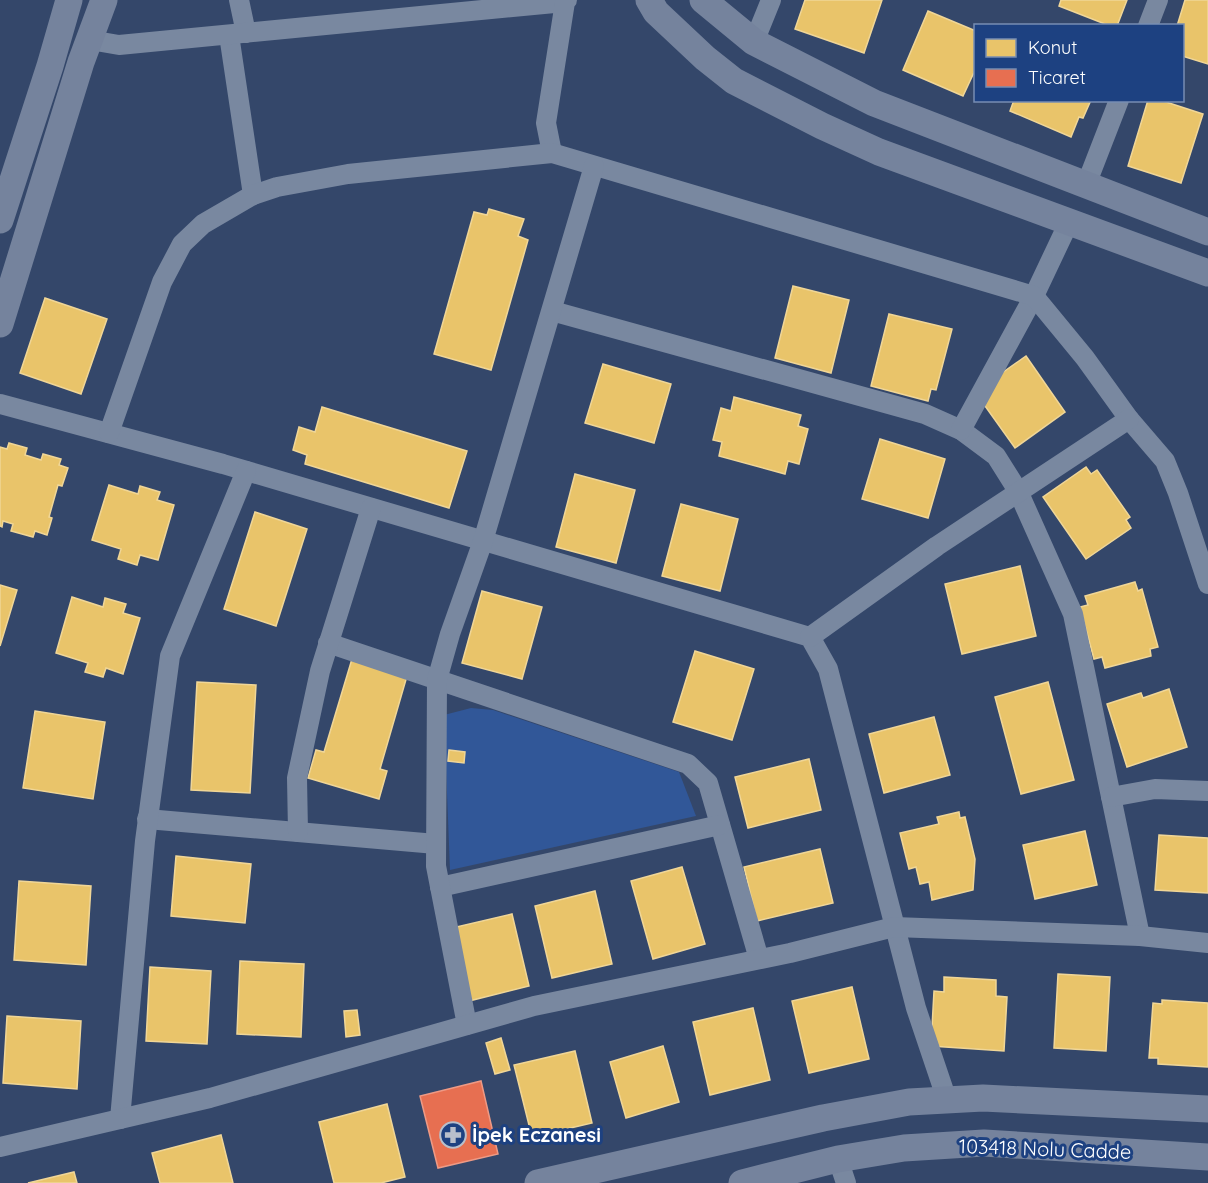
<svg xmlns="http://www.w3.org/2000/svg" width="1208" height="1183" font-family="Quicksand,sans-serif">
  <rect width="100%" height="100%" fill="#34476a"/>
  <polygon fill="#315798" points="471,708 493,710 679,772 696,816 450,870 444,715"/>
  <g fill="#e9c46a" stroke="#f0d697" stroke-width="1.5">
    <polygon points="805,0 882,0 864,53 795,29"/>
    <polygon points="1061,0 1127,0 1117,26 1110,26 1059,6"/>
    <polygon points="1185,0 1208,0 1208,64 1182,56 1182,26 1177,26"/>
    <polygon points="928,11 976,31 976,68 963,96 903,70"/>
    <polygon points="1014,100 1091,100 1083,118 1079,117 1071,137 1010,111"/>
    <polygon points="1148,100 1160,100 1203,114 1181,183 1128,166"/>
    <polygon points="489,209 524,219 518,236 528,240 491,370 434,354 474,212 487,215"/>
    <polygon points="793,286 849,300 831,373 775,358"/>
    <polygon points="45,298 107,319 81,394 20,373"/>
    <polygon points="889,314 952,329 936,390 931,389 928,401 871,386"/>
    <polygon points="1026,356 1065,412 1015,448 975,392"/>
    <polygon points="603,364 671,384 654,443 585,423"/>
    <polygon points="734,397 801,415 798,426 808,429 799,464 788,461 785,474 719,456 722,442 713,440 721,408 731,411"/>
    <polygon points="322,407 467,451 449,508 305,464 307,455 293,450 299,427 315,432"/>
    <polygon points="880,439 945,459 928,518 862,499"/>
    <polygon points="9,443 27,448 25,455 41,460 43,454 61,459 59,465 68,468 62,486 58,485 49,517 52,518 47,535 35,531 33,537 11,531 13,524 3,521 2,527 0,526 0,447 7,449"/>
    <polygon points="1086,467 1091,474 1097,470 1130,517 1126,520 1131,528 1086,559 1043,497"/>
    <polygon points="575,474 635,490 616,563 556,547"/>
    <polygon points="109,485 138,494 140,486 160,492 157,500 174,505 158,560 140,555 137,565 118,559 121,549 92,540"/>
    <polygon points="681,504 738,519 720,591 662,576"/>
    <polygon points="255,512 307,529 276,626 224,609"/>
    <polygon points="1020,566 1036,636 962,654 945,584"/>
    <polygon points="1135,582 1138,591 1142,589 1158,647 1150,649 1151,656 1105,668 1102,657 1094,659 1080,607 1088,605 1085,596"/>
    <polygon points="0,585 17,590 0,646"/>
    <polygon points="482,591 542,607 522,679 462,663"/>
    <polygon points="72,597 103,607 105,598 126,604 123,613 140,618 123,674 106,668 103,677 85,672 88,663 56,653"/>
    <polygon points="695,651 754,669 732,740 673,722"/>
    <polygon points="352,659 407,676 380,769 387,771 379,799 308,778 316,750 324,752"/>
    <polygon points="197,682 256,685 250,793 191,790"/>
    <polygon points="1048,682 1074,780 1021,794 995,697"/>
    <polygon points="1169,689 1187,747 1127,767 1107,704 1141,693 1143,698"/>
    <polygon points="35,711 105,722 93,799 23,788"/>
    <polygon points="934,717 950,775 884,793 869,734"/>
    <polygon points="449,750 465,752 464,763 448,761"/>
    <polygon points="809,759 821,810 748,828 735,777"/>
    <polygon points="959,812 960,818 965,817 975,859 973,890 932,900 929,882 920,884 916,867 909,869 900,833 939,824 937,817"/>
    <polygon points="1085,831 1097,885 1035,899 1023,845"/>
    <polygon points="1159,835 1208,838 1208,893 1155,890"/>
    <polygon points="820,849 833,903 757,921 744,867"/>
    <polygon points="176,856 251,864 245,923 171,916"/>
    <polygon points="682,867 705,944 653,959 631,881"/>
    <polygon points="19,881 91,886 86,965 14,960"/>
    <polygon points="595,891 612,964 552,978 535,906"/>
    <polygon points="512,914 529,986 469,1001 452,928"/>
    <polygon points="240,961 304,964 301,1037 237,1034"/>
    <polygon points="150,967 211,971 207,1044 146,1041"/>
    <polygon points="1058,974 1110,977 1106,1051 1054,1048"/>
    <polygon points="944,977 996,980 996,996 1007,997 1004,1051 931,1046 934,991 944,992"/>
    <polygon points="852,987 869,1059 809,1073 792,1001"/>
    <polygon points="1162,1000 1208,1003 1208,1067 1158,1064 1158,1058 1149,1058 1153,1003 1162,1004"/>
    <polygon points="753,1008 770,1080 710,1095 693,1022"/>
    <polygon points="357,1010 360,1035 346,1037 344,1011"/>
    <polygon points="7,1016 81,1021 77,1089 3,1083"/>
    <polygon points="501,1038 510,1070 495,1074 486,1043"/>
    <polygon points="663,1046 679,1102 626,1118 610,1062"/>
    <polygon points="575,1051 592,1123 532,1137 514,1065"/>
    <polygon points="387,1104 405,1177 381,1183 334,1183 319,1122"/>
    <polygon points="221,1135 233,1183 160,1183 152,1153"/>
    <polygon points="74,1172 77,1183 28,1183"/>
  </g>
  <polygon fill="#e76f51" stroke="#ee9a85" stroke-width="1.5" points="481,1081 498,1154 438,1168 420,1096"/>
  <g fill="none" stroke-linecap="round" stroke-linejoin="round">
    <g stroke="#7988a0" stroke-width="20">
      <polyline points="239,0 246,33"/>
      <polyline points="1148,26 1158,0"/>
      <polyline points="229,35 253,195"/>
      <polyline points="90,40 119,45 565,2"/>
      <polyline points="754,42 771,0"/>
      <polyline points="552,153 546,123 565,2 567,0"/>
      <polyline points="1086,185 1119,100"/>
      <polyline points="552,311 925,414 961,430 996,456 1018,491 1073,614 1140,936"/>
      <polyline points="0,404 223,464 810,637 828,669 916,1008 947,1100"/>
      <polyline points="961,430 1034,296 1069,222"/>
      <polyline points="109,433 162,282 182,244 203,224 253,195 277,187 348,174 552,153 1034,296 1085,358 1129,419 1165,461 1178,493 1208,584"/>
      <polyline points="810,637 937,546 1129,419"/>
      <polyline points="328,643 688,764 708,783 759,959"/>
      <polyline points="1111,797 1155,789 1208,791"/>
      <polyline points="147,819 436,844"/>
      <polyline points="298,832 297,778 320,671 371,508"/>
      <polyline points="440,887 720,825"/>
      <polyline points="467,1025 436,866 437,680 450,634 483,541 594,166"/>
      <polyline points="120,1119 145,841 170,656 246,471"/>
      <polyline points="0,1147 210,1098 534,1006 790,953 894,927 1140,936 1208,943"/>
      <polyline points="838,1159 846,1183"/>
    </g>
    <g stroke="#75839d" stroke-width="27">
      <polyline points="649,0 656,12 705,58 734,81 822,126 879,152 1208,273"/>
      <polyline points="703,0 754,42 874,103 1208,232"/>
      <polyline points="0,220 50,66 69,0"/>
      <polyline points="0,324 81,62 104,0"/>
      <polyline points="538,1183 823,1118 909,1102 983,1098 1208,1109"/>
      <polyline points="742,1183 838,1159 904,1148 984,1143 1208,1157"/>
    </g>
  </g>
  <defs>
    <g id="pharmacy-ring" transform="scale(1.35)"><circle r="9.5" fill="#1d4181" stroke="#b8bfcb" stroke-width="1.5"/><path d="M-2-6h4v4h4v4h-4v4h-4v-4h-4v-4h4Z" fill="#b8bfcb"/></g>
  </defs>
  <g fill-rule="evenodd">
    <use href="#pharmacy-ring" x="453" y="1135"/>
  </g>
  <g text-anchor="middle" stroke-width="6" stroke-linejoin="round" paint-order="stroke">
    <g font-size="20" font-weight="bold" fill="#fff" stroke="#1d4181" text-anchor="start">
      <text x="472" y="1142">İpek Eczanesi</text>
    </g>
    <g font-size="20" fill="#fff" stroke="#1d4181">
      <text transform="translate(1045 1149) rotate(2)" y="7">103418 Nolu Cadde</text>
    </g>
  </g>
  <rect x="974" y="24" width="210" height="78" fill="#1d4181" stroke="#778db3" stroke-width="1.5"/>
  <rect x="986" y="39" width="30" height="18" fill="#e9c46a" stroke="#778db3" stroke-width="1.5"/>
  <text x="1028" y="54" font-size="18" fill="#ffffff">Konut</text>
  <rect x="986" y="69" width="30" height="18" fill="#e76f51" stroke="#778db3" stroke-width="1.5"/>
  <text x="1028" y="84" font-size="18" fill="#ffffff">Ticaret</text>
</svg>
